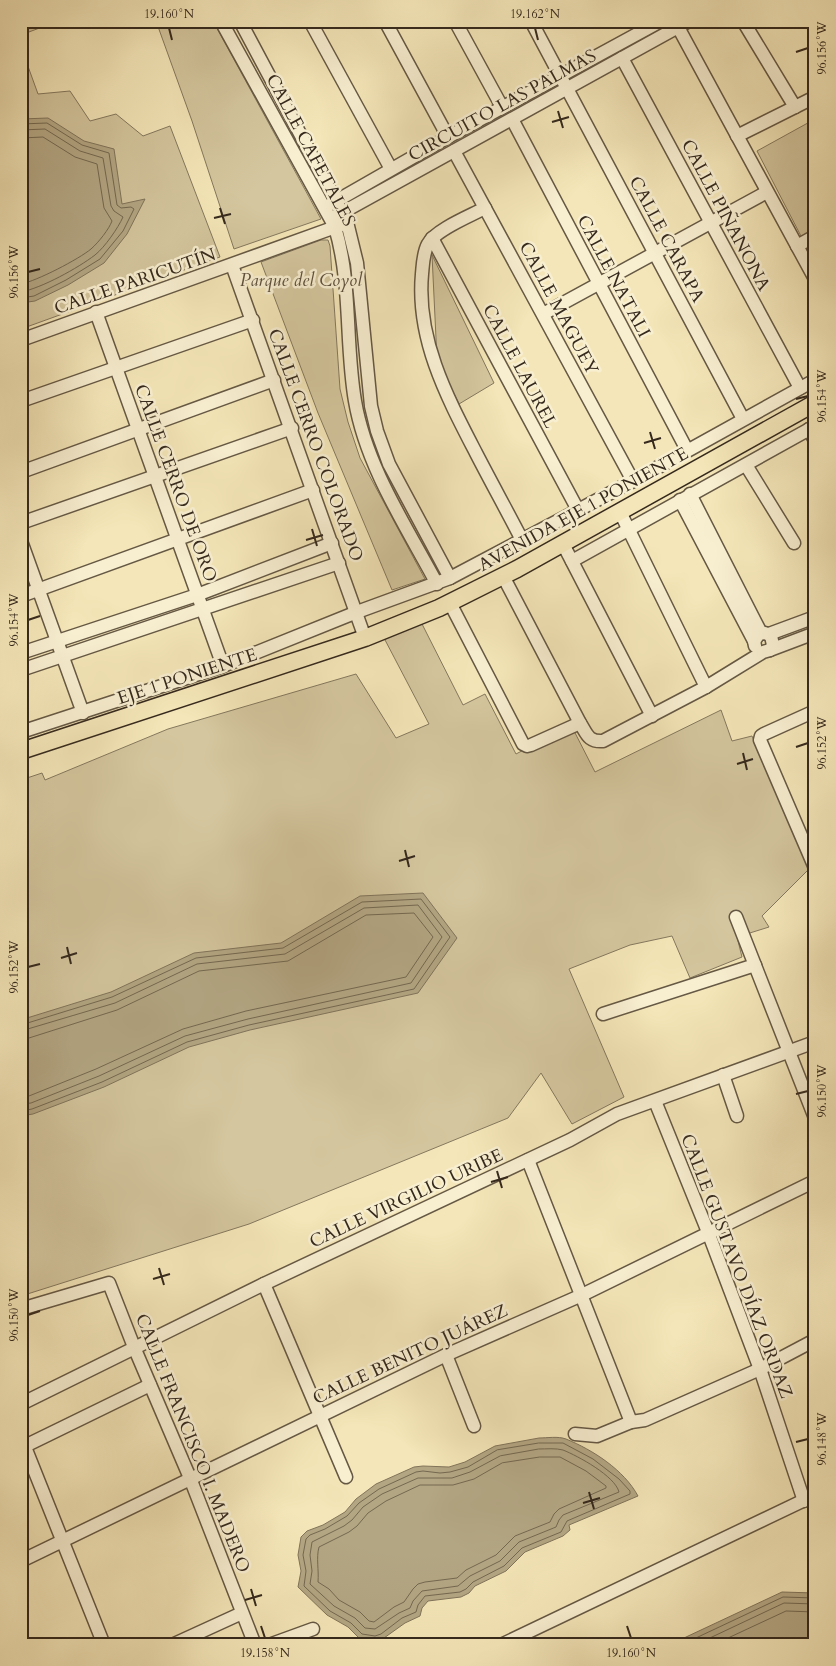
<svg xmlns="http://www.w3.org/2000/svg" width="836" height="1666" font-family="Cardo,serif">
  <rect width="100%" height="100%" fill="#f4e6b8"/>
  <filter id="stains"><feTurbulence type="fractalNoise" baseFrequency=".004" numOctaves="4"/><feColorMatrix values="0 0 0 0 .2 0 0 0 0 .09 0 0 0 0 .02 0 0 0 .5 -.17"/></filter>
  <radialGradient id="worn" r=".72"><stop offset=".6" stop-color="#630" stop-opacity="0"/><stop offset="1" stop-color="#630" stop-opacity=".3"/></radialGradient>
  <g fill="#d4c69e" stroke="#84785e">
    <polygon points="21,21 58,21 21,35"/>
    <polygon points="156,21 213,21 321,219 234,249 192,121"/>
    <polygon points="21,47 38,94 70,91 90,121 116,114 143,136 170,126 220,257 21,329"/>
    <polygon points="815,119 815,231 802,238 757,151"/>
    <polygon points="321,240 328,240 330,246 340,389 348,422 360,458 425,579 392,590 318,413 261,262"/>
    <polygon points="432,255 494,383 459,404 437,359"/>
    <polygon points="421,622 463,705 485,694 516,754 571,725 595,772 721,710 732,741 752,736 809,869 762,916 769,927 737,937 742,957 690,978 672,936 630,945 569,969 624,1097 572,1124 541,1073 508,1118 249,1224 21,1296 21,780 42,773 45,780 168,729 356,674 396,738 429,724 384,638"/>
  </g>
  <g fill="#b3a683" stroke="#81745a">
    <polygon points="48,118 84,141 114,149 122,204 145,199 127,234 104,263 68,285 35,301 21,303 21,119"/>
    <polygon points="423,893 457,938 418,993 250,1030 189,1047 104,1087 33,1114 21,1116 21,1021 27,1018 111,992 194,953 281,943 360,896"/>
    <path d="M539 1438C547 1438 558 1436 566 1439 593 1450 624 1470 638 1496L569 1525 570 1530 563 1536 525 1552 506 1571 475 1586 469 1593 461 1597 428 1601 422 1608 420 1616 405 1623 384 1638 376 1641 359 1638 348 1627 327 1615 298 1587 301 1571 298 1555 301 1537 307 1531 323 1525 345 1512 356 1499 376 1484 414 1467 423 1466 449 1467 465 1462 495 1446Z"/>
    <polygon points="782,1592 815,1593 815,1645 669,1645"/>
  </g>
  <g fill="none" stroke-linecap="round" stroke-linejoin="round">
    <g stroke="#746850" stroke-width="1">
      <polyline points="21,124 47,123 82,145 109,153 117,205 121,208 131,207 134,209 123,231 100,259 66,280 34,296 21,298"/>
      <path d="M21 130 45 129 80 151 103 158 111 206 114 211 123 217C118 228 105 247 95 255 78 268 42 288 21 292"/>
      <path d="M21 138 43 137 75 157 97 164 104 208 112 221C109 229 99 242 91 249 79 259 37 281 21 284"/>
      <polyline points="21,1025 112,997 196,958 283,948 362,902 421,899 450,937 414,989 249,1025 187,1042 102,1082 32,1109 21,1111"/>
      <polyline points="21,1031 115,1003 197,964 285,954 364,908 418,905 442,937 411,983 248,1019 185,1036 99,1076 31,1103 21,1104"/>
      <polyline points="21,1039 29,1038 117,1010 199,971 288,961 366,915 414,913 433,937 406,977 246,1011 183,1029 96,1069 29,1096 21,1097"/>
      <polygon points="539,1443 563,1443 593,1459 619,1479 630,1491 630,1494 567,1521 561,1532 522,1548 504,1566 473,1582 466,1589 460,1592 425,1596 418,1605 416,1612 402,1618 381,1634 375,1636 362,1634 351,1623 330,1611 304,1586 306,1571 303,1555 306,1539 310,1535 325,1529 347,1516 359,1503 379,1489 416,1472 423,1471 440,1473 450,1472 468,1467 497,1450"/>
      <path d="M539 1449C546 1449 556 1448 563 1450 578 1456 615 1476 619 1492L563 1515 559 1520 556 1527 519 1542 500 1561 470 1576 458 1586 422 1591 413 1601 410 1608 399 1613 375 1629 365 1628 355 1618 334 1606 310 1584 312 1571 310 1555 312 1542 344 1526 352 1520 363 1507 382 1494 418 1478H452L470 1472 500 1456Z"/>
      <path d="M540 1457H560L586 1471 606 1486V1488L559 1509 554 1514 550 1522 515 1536 496 1555 466 1570 457 1578 425 1582 418 1584 413 1589 404 1602 394 1607 374 1622 369 1621 360 1612 339 1600 329 1589 318 1582C319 1570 316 1558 319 1547L349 1532 357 1526 368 1513 386 1501 420 1485H453L474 1479 502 1463Z"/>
      <polyline points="681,1645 783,1597 815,1598"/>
      <polyline points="695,1645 784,1603 815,1604"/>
      <polyline points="713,1645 786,1611 815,1612"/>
    </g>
    <g stroke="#655844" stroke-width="15">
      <g id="minor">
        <path d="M221 21 335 227C352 284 345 343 355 401 366 466 406 526 437 584"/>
        <polyline points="240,21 347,222 357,263 371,406 377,431 389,464 450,578"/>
        <polyline points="310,21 391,169"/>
        <polyline points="385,21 448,137"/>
        <polyline points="455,21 502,107"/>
        <polyline points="531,21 743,419"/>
        <polyline points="743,21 795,107"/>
        <polyline points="678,27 815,279"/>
        <polyline points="622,58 800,388"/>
        <polyline points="512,119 687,450"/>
        <polyline points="737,136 815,97"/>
        <polyline points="454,151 633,481"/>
        <polyline points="331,204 448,137 661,21"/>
        <path d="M485 208C470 216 435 230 428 244 423 253 423 264 422 274 416 339 447 397 476 453 491 482 507 511 522 540"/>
        <polyline points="336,216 689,21"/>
        <polyline points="432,238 578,510"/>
        <polyline points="797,246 815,236"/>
        <polyline points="232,265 365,638"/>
        <polyline points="96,312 223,666"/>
        <polyline points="543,314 767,192"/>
        <polyline points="21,340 341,225"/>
        <polyline points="21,401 253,320"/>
        <polyline points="809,429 815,441"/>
        <polyline points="746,465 794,543"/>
        <polyline points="21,472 274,380"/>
        <polyline points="690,494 761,633"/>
        <polyline points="680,500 754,641 755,646"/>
        <polyline points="620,512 706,687"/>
        <polyline points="21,523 292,428"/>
        <polyline points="21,541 83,713"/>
        <polyline points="563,544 652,716"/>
        <polyline points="572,561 815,426"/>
        <path d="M503 576 580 723C587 734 588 742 603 741L706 687 763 652 770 650 773 645 771 636 765 633 759 634 754 641"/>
        <polyline points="21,596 313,490"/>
        <polyline points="450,603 523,744 527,746 531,745 580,723"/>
        <polyline points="769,634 815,617"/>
        <polyline points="770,650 815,633"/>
        <polyline points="21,653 197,595 332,543"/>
        <polyline points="21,670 339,563"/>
        <polyline points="815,711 764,734 761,736 760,740 815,868"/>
        <polyline points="21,732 223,666 357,612 450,578 633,481 815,380"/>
        <polyline points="736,917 815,1118"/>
        <polyline points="603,1014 755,965"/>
        <polyline points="723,1075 737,1116"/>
        <polyline points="655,1101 708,1232 760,1369 804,1501"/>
        <polyline points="528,1160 631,1422"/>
        <polyline points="264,1284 346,1477"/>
        <polyline points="21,1309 109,1283 134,1347 190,1478 255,1645"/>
        <polyline points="446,1355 474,1426"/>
        <polyline points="21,1404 264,1284 570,1140 617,1114 815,1042"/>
        <polyline points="575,1434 597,1436 631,1422 645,1420 760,1369 815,1340"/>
        <polyline points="21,1437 104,1645"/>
        <polyline points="25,1446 150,1385"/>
        <polyline points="21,1561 446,1355 582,1295 815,1181"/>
        <polyline points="172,1645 242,1613"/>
        <polyline points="269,1645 313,1629"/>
        <polyline points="501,1645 815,1495"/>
      </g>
    </g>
    <g stroke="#35291d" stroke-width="19">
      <polyline id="major" points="21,751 365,638 439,608 517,569 815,403"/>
    </g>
    <use href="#minor" stroke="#f8efd1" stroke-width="12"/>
    <use href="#major" stroke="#f4e6b8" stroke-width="16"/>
  </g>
  <path fill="none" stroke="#35291d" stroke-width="2" d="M169 28 172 40M535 28 538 40M796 52 808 48M558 111 563 128M552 122 569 117M220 208 225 224M214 218 231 214M28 272 40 269M796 399 808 396M650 432 655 449M644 443 661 438M312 529 317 546M306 540 323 535M28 620 40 616M796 747 808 743M743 753 747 770M737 764 753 759M405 850 409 867M399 861 415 856M67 947 71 964M61 958 77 953M28 967 40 964M796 1094 808 1091M497 1171 502 1188M491 1182 508 1177M159 1268 164 1285M153 1279 170 1274M28 1315 40 1311M796 1442 808 1439M589 1492 594 1509M583 1503 600 1498M251 1589 256 1606M245 1600 262 1595M261 1626 265 1638M627 1626 631 1638"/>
  <g text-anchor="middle" stroke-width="5" stroke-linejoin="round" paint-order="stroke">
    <g font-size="18" fill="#35291d" stroke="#f8efd1">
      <text transform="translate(502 105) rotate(-29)" y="6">CIRCUITO LAS PALMAS</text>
      <text transform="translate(311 150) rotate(62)" y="6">CALLE CAFETALES</text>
      <text transform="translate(726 215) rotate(62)" y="6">CALLE PIÑANONA</text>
      <text transform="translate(667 239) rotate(62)" y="6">CALLE CARAPA</text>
      <text transform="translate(614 276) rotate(62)" y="6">CALLE NATALI</text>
      <text transform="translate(135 281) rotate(-19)" y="6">CALLE PARICUTÍN</text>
      <text transform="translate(559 308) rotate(62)" y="6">CALLE MAGUEY</text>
      <text transform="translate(520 366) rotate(62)" y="6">CALLE LAUREL</text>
      <text transform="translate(316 445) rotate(70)" y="6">CALLE CERRO COLORADO</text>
      <text transform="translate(176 483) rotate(70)" y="6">CALLE CERRO DE ORO</text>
      <text transform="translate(583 509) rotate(-29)" y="6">AVENIDA EJE 1 PONIENTE</text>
      <text transform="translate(187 676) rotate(-18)" y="6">EJE 1 PONIENTE</text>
      <text transform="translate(406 1198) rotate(-25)" y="6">CALLE VIRGILIO URIBE</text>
      <text transform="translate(737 1266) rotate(69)" y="6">CALLE GUSTAVO DÍAZ ORDAZ</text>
      <text transform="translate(410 1354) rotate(-25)" y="6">CALLE BENITO JUÁREZ</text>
      <text transform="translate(193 1443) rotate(68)" y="6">CALLE FRANCISCO I. MADERO</text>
    </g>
    <g font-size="18" font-style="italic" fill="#5d503d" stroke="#f8efd1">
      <text x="301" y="286">Parque del Coyol</text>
    </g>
  </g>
  <rect width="836" height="1666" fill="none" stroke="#f4e6b8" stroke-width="55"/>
  <rect x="28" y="28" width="780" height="1610" fill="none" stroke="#35291d" stroke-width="2"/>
  <g font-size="12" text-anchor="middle" fill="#35291d">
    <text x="169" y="18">19.160°N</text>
    <text x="535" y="18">19.162°N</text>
    <text transform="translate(822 48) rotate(-90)" y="4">96.156°W</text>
    <text transform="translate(14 272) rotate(-90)" y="4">96.156°W</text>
    <text transform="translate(822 396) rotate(-90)" y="4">96.154°W</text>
    <text transform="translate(14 620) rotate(-90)" y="4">96.154°W</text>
    <text transform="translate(822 743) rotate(-90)" y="4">96.152°W</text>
    <text transform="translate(14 967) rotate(-90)" y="4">96.152°W</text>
    <text transform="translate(822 1091) rotate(-90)" y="4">96.150°W</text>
    <text transform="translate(14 1315) rotate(-90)" y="4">96.150°W</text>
    <text transform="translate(822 1439) rotate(-90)" y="4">96.148°W</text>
    <text x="265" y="1657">19.158°N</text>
    <text x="631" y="1657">19.160°N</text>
  </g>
  <rect width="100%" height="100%" filter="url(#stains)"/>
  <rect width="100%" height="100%" fill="url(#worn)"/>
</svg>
